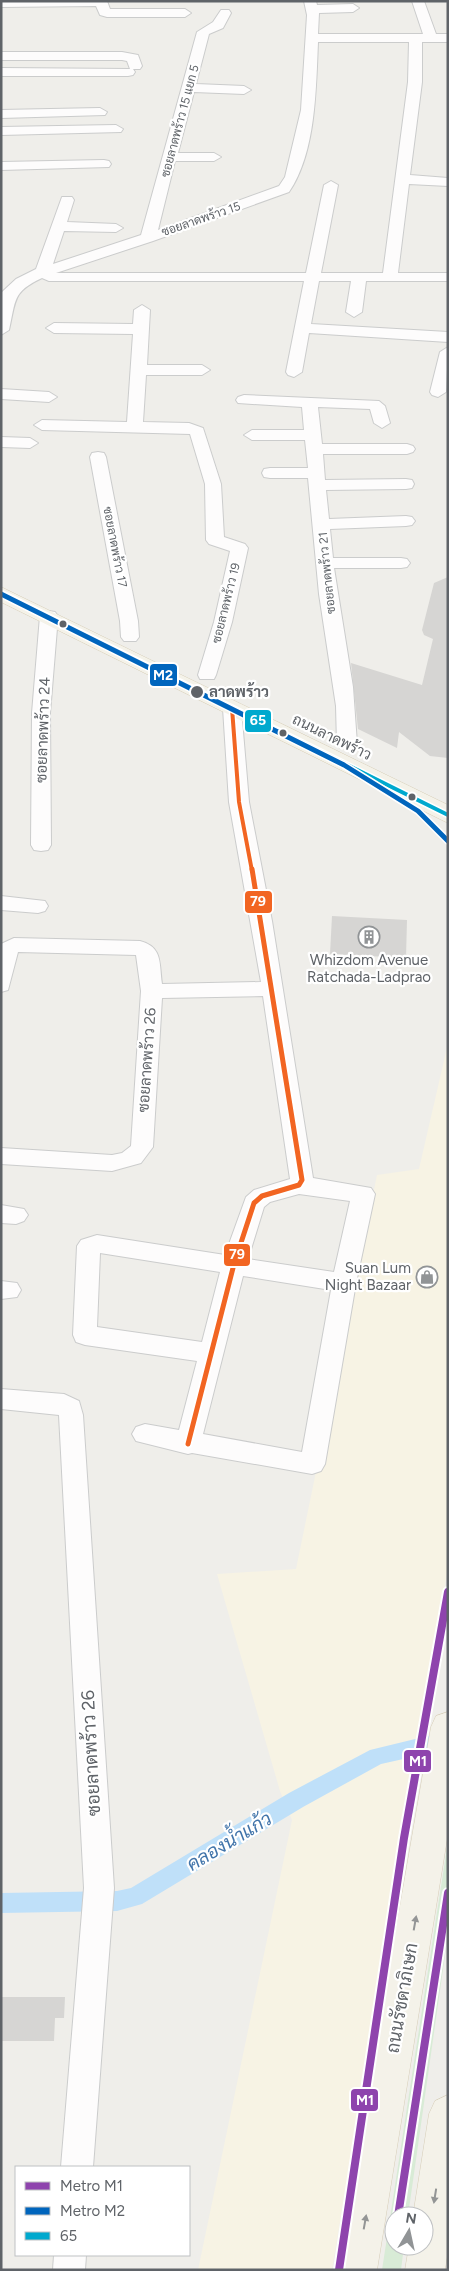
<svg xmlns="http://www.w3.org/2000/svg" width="449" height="2271" font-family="Figtree,Sarabun,sans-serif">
  <rect width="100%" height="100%" fill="#efeeea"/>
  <polygon fill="#f7f3e4" points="448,1043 448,1567 332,2270 198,2270 292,1820 280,1791 217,1574 296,1569 377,1175 419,1169"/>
  <polygon fill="#d8ebd6" points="448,1841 448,1934 408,2216 394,2216 394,2246 404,2246 401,2270 382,2270"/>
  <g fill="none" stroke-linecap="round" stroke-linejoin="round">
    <polygon fill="#bfe0f9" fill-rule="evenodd" points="448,1731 448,1749 381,1764 303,1807 142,1904 117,1911 1,1913 1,1893 117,1891 131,1888 289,1793 370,1750"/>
  </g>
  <g fill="#d6d5d3">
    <polygon points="448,577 448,758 430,756 399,732 397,748 358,729 351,663 422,685 433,639 424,635 422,630 434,583"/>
    <polygon points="332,916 407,920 406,958 330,954"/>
    <polygon points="1,1997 65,1997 64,2018 55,2018 54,2041 1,2041"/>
  </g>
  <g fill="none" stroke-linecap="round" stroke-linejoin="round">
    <g stroke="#cbcccc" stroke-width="2">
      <g id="minor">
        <polygon points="1,1 107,1 110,9 185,9 191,13 185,17 107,17 100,15 96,6 1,7"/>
        <path d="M304 1H316L317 5 353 4 359 8 353 12 319 13 318 34H423L412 1H424L436 34H448V42H422V82L410 175 448 178V186L409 184 398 273H448V281H366L362 312 354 317 346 312 351 281H319L311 324 448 332V342L309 333 302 372 294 377 288 375 286 372 304 281H49L42 278C12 292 16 300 9 330L1 335 2 292 16 279 36 269 62 197H72L74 200 67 222 116 224 123 228 116 232 64 231 53 264 141 235 197 32 213 22 221 10H229L231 13 223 28 209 34 196 84 244 86 251 90 244 94 194 92 178 153H214L221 157 214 161H175L158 230 279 186 285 177 301 110 307 15ZM318 42H409L408 82 383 273H321L338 185 331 181 324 185 306 273H56L153 241 289 192C316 153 316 88 318 42Z"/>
        <polygon points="1,52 122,52 138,55 142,66 140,69 133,69 135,72 133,75 128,76 1,76 1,68 130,69 127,61 122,60 1,60"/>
        <polygon points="100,108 107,112 105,115 1,118 1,110"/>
        <polygon points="116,125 123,129 121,132 1,135 1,127"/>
        <polygon points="104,160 109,161 111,164 109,167 1,170 1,162"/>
        <polygon points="142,305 150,310 147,365 202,365 210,370 202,375 146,375 143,422 189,423 203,428 221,484 224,537 245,544 248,548 232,622 216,675 214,679 200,679 198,675 214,622 230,551 209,544 206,540 205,484 190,434 42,430 34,425 42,420 127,422 133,334 54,333 46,328 54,323 133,324 134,310"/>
        <polygon points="448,347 446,392 438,397 432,395 430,392 440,352"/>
        <polygon points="1,389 49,392 57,397 49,402 1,399"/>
        <polygon points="244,395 379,401 385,406 390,423 382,428 374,423 370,409 318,407 322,444 407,444 413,446 415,449 413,452 407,454 323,454 325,480 406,479 412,480 414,484 412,488 406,489 326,490 329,519 406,516 412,517 415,521 412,525 406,526 330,529 333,558 401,558 407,559 410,563 407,567 401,568 334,568 353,687 357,744 354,748 340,748 337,744 336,706 319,594 308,478 270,478 264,477 262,473 264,469 270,468 308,468 305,440 252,440 244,435 252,430 304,430 302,407 238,403 236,400 238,397"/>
        <polygon points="1,437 30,438 38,443 30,448 1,447"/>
        <polygon points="98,452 104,453 106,457 138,621 139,637 136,641 124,641 121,637 120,621 90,457 92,453"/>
        <polygon points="49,611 55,612 58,616 50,713 51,845 48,850 41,851 34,850 31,845 32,713 40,616 43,612"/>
        <path d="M232 702 239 704 241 708 249 802 272 921 313 1178 371 1188 375 1194 356 1283 325 1464 321 1471 312 1474 192 1453 188 1454 136 1441 132 1434 136 1427 145 1424 179 1430 197 1361 85 1345 76 1342 73 1335 77 1246 81 1240 97 1235 225 1255 246 1197 254 1190 290 1179 263 996 162 998 153 1147 141 1163 112 1171 1 1164V1148L112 1155 122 1153 131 1146 141 991 136 955 18 952 8 990 1 992V944L14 938 140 941C163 947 159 963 162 984L261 982 229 802 223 708 225 704ZM299 1194 350 1201 334 1272 248 1259 264 1207 270 1202ZM100 1253 220 1272 202 1342 97 1327ZM243 1276 331 1290 302 1452 203 1434Z"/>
        <polygon points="1,896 45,901 48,906 45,911 38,913 1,910"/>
        <polygon points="1,1205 24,1209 28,1215 24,1221 16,1224 1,1223"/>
        <polygon points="1,1281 17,1283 21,1290 17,1297 1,1299"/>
        <polygon points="1,1389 64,1394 79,1401 83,1415 114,1888 93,2167 61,2167 84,1888 59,1415 1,1409"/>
        <polygon points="54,2255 86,2255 85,2270 53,2270"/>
      </g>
    </g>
    <g stroke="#d7ceb8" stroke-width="1">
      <g id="major">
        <polygon points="1,587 448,805 448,823 1,602"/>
        <polygon points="448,1712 448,1833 377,2270 337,2270 431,1727 436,1716"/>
        <polygon points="448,2095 448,2250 445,2270 405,2270 409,2246 424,2246 424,2216 413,2216 429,2114 435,2101"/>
      </g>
    </g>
    <use href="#minor" fill="#fdfcfc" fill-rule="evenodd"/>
    <use href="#major" fill="#f4f2e9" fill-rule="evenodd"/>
    <g stroke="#fff" stroke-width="7">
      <polyline id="bus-1" points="1,593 448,815"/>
    </g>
    <g stroke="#fff" stroke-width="7">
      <polyline id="bus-2-far1" points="232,708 239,802 252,871"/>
    </g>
    <g stroke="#fff" stroke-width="9">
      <polyline id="bus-2" points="188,1444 234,1264 254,1203 262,1196 299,1185 302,1180 252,869"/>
    </g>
    <use href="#bus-1" stroke="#00a9ce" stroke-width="4"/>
    <use href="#bus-2-far1" stroke="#f26522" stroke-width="4"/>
    <use href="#bus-2" stroke="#f26522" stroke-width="5"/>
    <g stroke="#fff" stroke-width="12">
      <g id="metro-1">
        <polyline points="398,2216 448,1893"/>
        <polyline points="339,2270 404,1838 448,1592"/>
      </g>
    </g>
    <g stroke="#fff" stroke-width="8">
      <polyline id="metro-2" points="1,594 344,765 418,811 448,841"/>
    </g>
    <use href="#metro-1" stroke="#8e44ad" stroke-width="8"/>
    <use href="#metro-2" stroke="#0065bd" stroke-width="5"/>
  </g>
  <defs><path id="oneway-solid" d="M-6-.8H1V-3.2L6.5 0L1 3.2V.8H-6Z" transform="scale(1.25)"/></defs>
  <g fill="#939595">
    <use href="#oneway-solid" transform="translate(415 1923) rotate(-80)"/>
    <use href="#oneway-solid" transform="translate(435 2196) rotate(99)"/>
    <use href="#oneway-solid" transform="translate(365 2222) rotate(-80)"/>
  </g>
  <defs>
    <g id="building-ring" transform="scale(1.125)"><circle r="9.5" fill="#fff" stroke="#919496" stroke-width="1.5"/><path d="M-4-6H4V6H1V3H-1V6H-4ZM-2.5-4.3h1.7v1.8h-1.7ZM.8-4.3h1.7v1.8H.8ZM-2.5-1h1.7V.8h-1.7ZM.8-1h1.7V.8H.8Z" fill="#919496"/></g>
    <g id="shop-ring" transform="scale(1.125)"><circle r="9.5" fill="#fff" stroke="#919496" stroke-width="1.5"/><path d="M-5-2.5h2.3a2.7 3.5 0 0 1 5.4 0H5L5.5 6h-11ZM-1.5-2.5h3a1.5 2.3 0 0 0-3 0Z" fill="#919496"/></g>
  </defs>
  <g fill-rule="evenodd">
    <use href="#building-ring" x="369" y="937"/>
    <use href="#shop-ring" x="427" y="1277"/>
  </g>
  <g fill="#5f6368" stroke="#fff" stroke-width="2">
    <circle cx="63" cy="624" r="4.5"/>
    <circle cx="197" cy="692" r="7"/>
    <circle cx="283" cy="733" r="4.5"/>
    <circle cx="412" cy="797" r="4.5"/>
  </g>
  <g text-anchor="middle" stroke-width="4.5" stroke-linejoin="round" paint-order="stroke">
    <g font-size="12" fill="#5f6368" stroke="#fff">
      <text transform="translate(180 121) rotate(-75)" y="4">ซอยลาดพร้าว 15 แยก 5</text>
      <text transform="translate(201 219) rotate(-19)" y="4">ซอยลาดพร้าว 15</text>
      <text transform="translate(115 547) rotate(79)" y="4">ซอยลาดพร้าว 17</text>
      <text transform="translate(327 573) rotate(-96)" y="4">ซอยลาดพร้าว 21</text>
      <text transform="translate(226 603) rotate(-76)" y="4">ซอยลาดพร้าว 19</text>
    </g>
    <g font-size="15" font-weight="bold" fill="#5f6368" stroke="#fff" text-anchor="start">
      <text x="209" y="697">ลาดพร้าว</text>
    </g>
    <g font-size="15" fill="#5f6368" stroke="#fff">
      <text transform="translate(43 730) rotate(-88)" y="5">ซอยลาดพร้าว 24</text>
      <text transform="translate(332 737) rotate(26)" y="5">ถนนลาดพร้าว</text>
      <text transform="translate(147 1060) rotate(-86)" y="5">ซอยลาดพร้าว 26</text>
    </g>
    <g font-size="15" fill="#5f6368" stroke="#fff">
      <text x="369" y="965">Whizdom Avenue<tspan x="369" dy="17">Ratchada-Ladprao</tspan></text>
      <text x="411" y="1273" text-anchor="end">Suan Lum<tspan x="411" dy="17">Night Bazaar</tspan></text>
    </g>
    <g font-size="18" fill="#5f6368" stroke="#fff">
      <text transform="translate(91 1753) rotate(-93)" y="6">ซอยลาดพร้าว 26</text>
      <text transform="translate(402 1998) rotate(-80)" y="6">ถนนรัชดาภิเษก</text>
    </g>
    <g font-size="19" font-style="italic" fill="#4174aa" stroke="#fff">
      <text transform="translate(229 1841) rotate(-31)" y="7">คลองน้ำแก้ว</text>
    </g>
  </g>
  <g stroke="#fff" stroke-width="2">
    <rect x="149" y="663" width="29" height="24" rx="5" fill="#0065bd"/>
    <rect x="244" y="709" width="28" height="24" rx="5" fill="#00a9ce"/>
    <rect x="244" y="890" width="29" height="24" rx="5" fill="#f26522"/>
    <rect x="223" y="1243" width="28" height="24" rx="5" fill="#f26522"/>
    <rect x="403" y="1749" width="29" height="24" rx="5" fill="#8e44ad"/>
    <rect x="350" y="2088" width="29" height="24" rx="5" fill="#8e44ad"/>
  </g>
  <g font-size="14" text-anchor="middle" font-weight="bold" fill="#fff">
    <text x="163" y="680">M2</text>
    <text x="258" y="725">65</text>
    <text x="258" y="906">79</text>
    <text x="237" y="1259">79</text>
    <text x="418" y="1766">M1</text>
    <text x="365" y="2105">M1</text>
  </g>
  <rect width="449" height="2271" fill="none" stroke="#5f6368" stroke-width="5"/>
  <rect x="15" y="2166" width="175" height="90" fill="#ffffff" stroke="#bfc1c3"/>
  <rect x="25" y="2182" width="25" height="8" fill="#8e44ad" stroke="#bfc1c3"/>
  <text x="60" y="2191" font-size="15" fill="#5f6368">Metro M1</text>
  <rect x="25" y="2207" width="25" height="8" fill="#0065bd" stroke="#bfc1c3"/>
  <text x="60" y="2216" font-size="15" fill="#5f6368">Metro M2</text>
  <rect x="25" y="2232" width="25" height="8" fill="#00a9ce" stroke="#bfc1c3"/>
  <text x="60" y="2241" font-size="15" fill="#5f6368">65</text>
  <g transform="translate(409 2231) rotate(9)"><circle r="24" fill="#ffffff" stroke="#bfc1c3"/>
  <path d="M0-4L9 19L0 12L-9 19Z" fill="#919496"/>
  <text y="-8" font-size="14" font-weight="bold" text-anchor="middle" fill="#5f6368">N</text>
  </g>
</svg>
